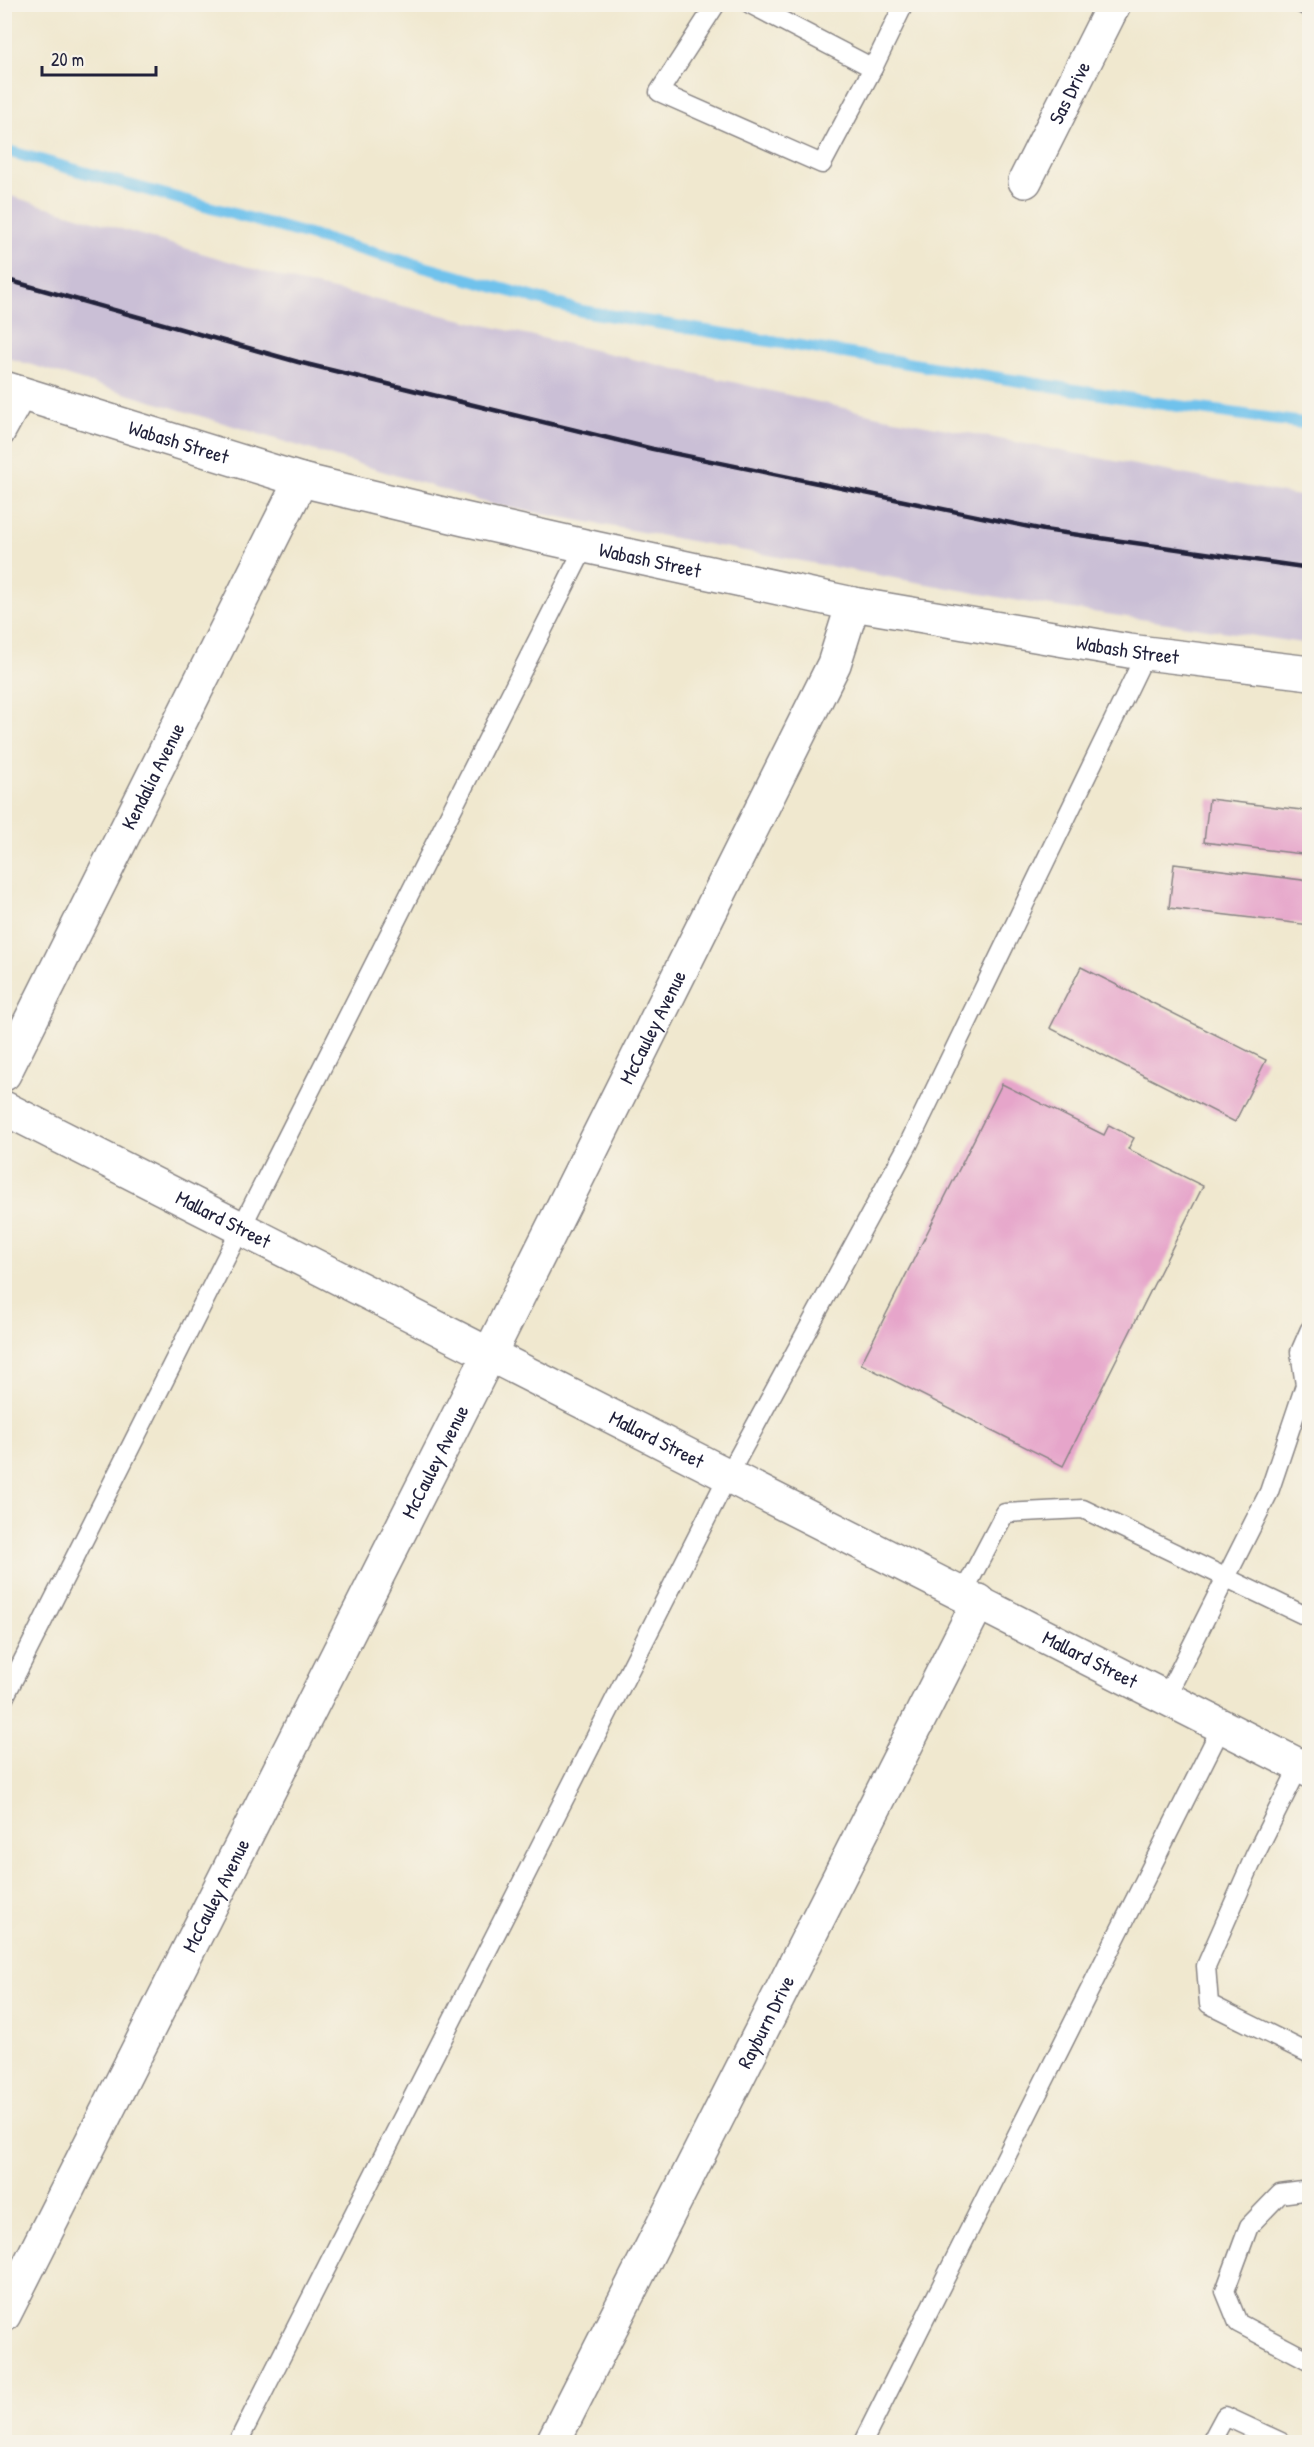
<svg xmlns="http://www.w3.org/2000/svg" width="1314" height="2447" font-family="'Patrick Hand',sans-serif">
  <rect width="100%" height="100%" fill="#f7f3e8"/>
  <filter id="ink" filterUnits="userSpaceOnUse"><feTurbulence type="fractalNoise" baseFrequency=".0167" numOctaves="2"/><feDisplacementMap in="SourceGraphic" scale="12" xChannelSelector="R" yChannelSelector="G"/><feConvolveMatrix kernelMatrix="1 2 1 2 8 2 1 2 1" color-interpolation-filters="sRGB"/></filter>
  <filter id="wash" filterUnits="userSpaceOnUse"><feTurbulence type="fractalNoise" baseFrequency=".008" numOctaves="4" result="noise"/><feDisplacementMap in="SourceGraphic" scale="24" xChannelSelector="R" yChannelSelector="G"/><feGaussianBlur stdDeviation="1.35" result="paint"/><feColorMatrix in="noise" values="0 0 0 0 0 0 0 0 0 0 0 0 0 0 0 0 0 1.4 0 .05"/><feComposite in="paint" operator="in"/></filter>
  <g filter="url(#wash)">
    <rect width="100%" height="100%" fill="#f0e8cf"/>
    <polygon fill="#cabfd6" points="4,194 295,281 879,416 1309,498 1309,644 1025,602 494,505 5,357"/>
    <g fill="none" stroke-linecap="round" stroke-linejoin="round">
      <polyline stroke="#70c2ec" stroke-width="12" points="4,150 582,311 1157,403 1310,424"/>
    </g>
    <g id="blocks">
      <g fill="#e6a5ca">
        <polygon points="1209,799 1310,811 1310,855 1204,842"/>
        <polygon points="1174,864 1310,881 1310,925 1169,908"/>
        <polygon points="1081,967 1266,1060 1235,1122 1050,1028"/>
        <polygon points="1002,1084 1104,1135 1109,1125 1134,1138 1128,1149 1203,1186 1063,1466 861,1364"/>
      </g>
    </g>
  </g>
  <g filter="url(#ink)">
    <use href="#blocks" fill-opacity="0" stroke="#898585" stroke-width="1.5"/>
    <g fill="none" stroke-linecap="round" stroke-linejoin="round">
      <g stroke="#898585" stroke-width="21">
        <g id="service">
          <polyline points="716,4 659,92 822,164 873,68 750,4"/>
          <polyline points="1302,4 1310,8"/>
          <polyline points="873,68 904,4"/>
          <polyline points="4,437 27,395"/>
          <polyline points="963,1593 1005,1513 1083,1509 1310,1618"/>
          <polyline points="1166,1697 1269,1492 1305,1385 1300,1352 1310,1329"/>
          <polyline points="4,1698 585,546"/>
          <polyline points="1300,1765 1255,1855 1206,1966 1209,2004 1310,2054"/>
          <polyline points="1310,2190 1280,2194 1249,2226 1225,2291 1238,2323 1310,2361"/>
          <polyline points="238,2442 729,1474 908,1145 1146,653"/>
          <polyline points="863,2442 1222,1726"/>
          <polyline points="1211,2442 1225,2416 1281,2442"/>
        </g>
      </g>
      <g stroke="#898585" stroke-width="36">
        <g id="minor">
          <path id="s1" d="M1025 181 1114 4"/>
          <path id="s2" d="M4 388 301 480 464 519 585 546 853 604 1129 651 1310 673"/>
          <path id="s3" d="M4 1074 301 480"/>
          <path id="s4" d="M4 1108 1310 1771"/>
          <path id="s5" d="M4 2315 490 1353 834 664 853 604"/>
          <path id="s6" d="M553 2442 979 1601"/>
        </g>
      </g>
      <use href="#service" stroke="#fff" stroke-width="18"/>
      <use href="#minor" stroke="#fff" stroke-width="33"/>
      <polyline stroke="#22223b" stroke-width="4.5" points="4,279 298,362 653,449 1044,530 1310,568"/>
    </g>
  </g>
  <g text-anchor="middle" stroke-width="4.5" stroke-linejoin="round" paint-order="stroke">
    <g font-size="20" fill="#22223b" stroke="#f7f3e8">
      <text dy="7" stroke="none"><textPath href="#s1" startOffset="99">Sas Drive</textPath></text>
      <text dy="7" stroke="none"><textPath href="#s2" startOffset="183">Wabash Street</textPath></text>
      <text dy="7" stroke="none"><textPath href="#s2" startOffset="669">Wabash Street</textPath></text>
      <text dy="7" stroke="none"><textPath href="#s2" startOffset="1155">Wabash Street</textPath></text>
      <text dy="7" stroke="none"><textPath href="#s3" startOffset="333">Kendalia Avenue</textPath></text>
      <text dy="7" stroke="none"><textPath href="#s5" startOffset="1442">McCauley Avenue</textPath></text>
      <text dy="7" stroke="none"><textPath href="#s4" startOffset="246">Mallard Street</textPath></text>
      <text dy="7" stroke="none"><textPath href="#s4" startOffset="732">Mallard Street</textPath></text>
      <text dy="7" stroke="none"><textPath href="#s5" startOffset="956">McCauley Avenue</textPath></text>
      <text dy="7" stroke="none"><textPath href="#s4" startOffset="1218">Mallard Street</textPath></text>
      <text dy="7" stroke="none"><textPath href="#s5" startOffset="470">McCauley Avenue</textPath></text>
      <text dy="7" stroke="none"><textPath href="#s6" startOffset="471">Rayburn Drive</textPath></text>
    </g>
  </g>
  <rect width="1314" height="2447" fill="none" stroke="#f7f3e8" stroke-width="24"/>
  <path d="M42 66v9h114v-9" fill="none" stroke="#22223b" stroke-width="3"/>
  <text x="51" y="66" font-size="18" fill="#22223b" stroke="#f7f3e8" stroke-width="4.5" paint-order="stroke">20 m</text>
</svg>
